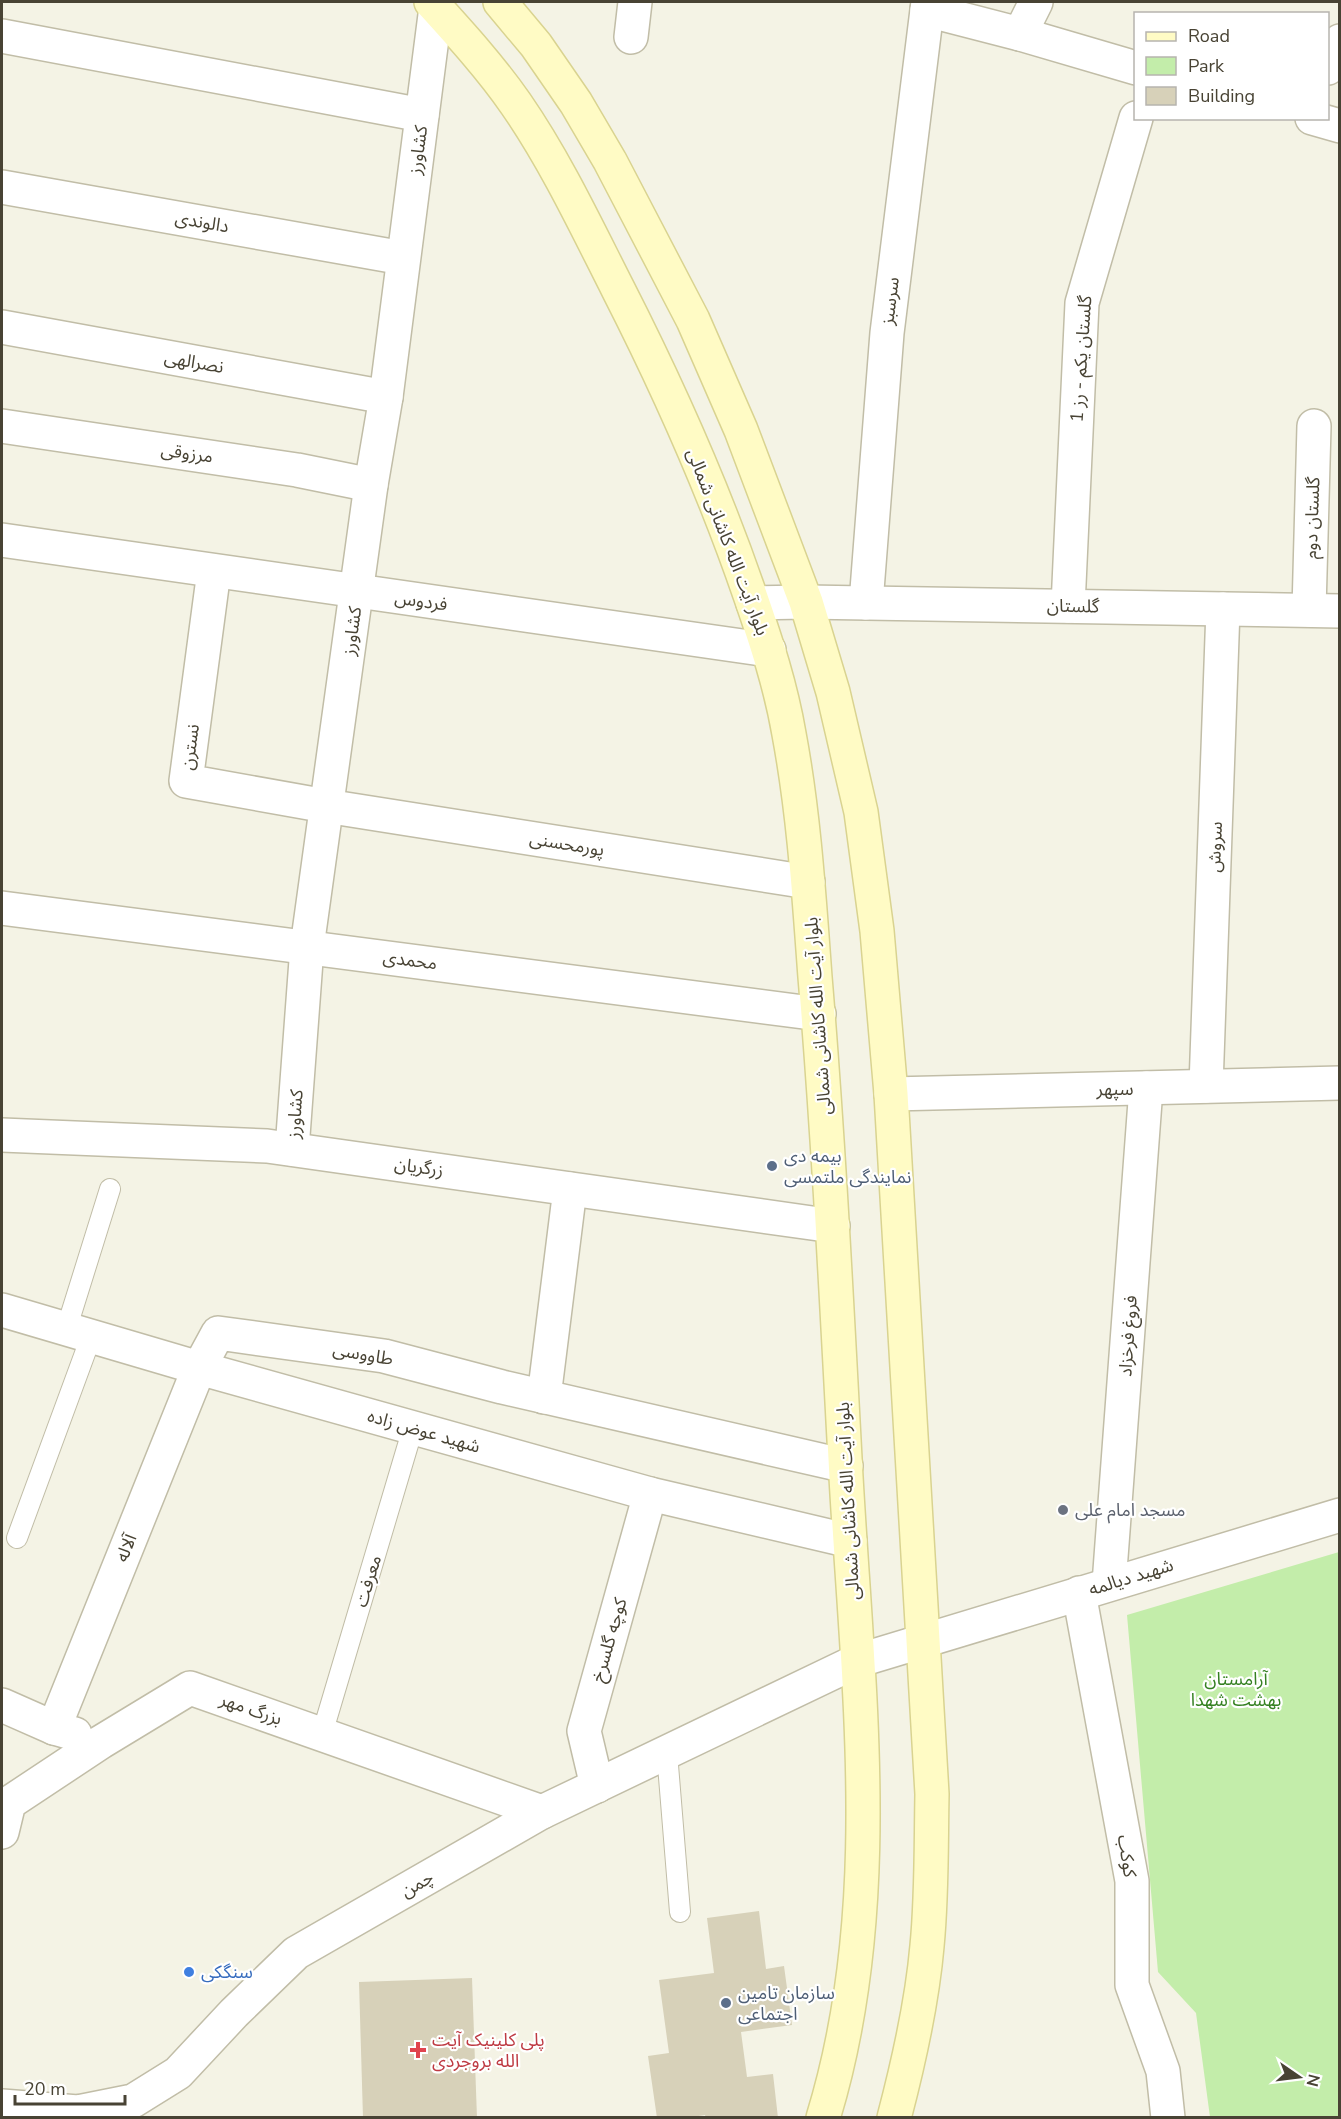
<svg xmlns="http://www.w3.org/2000/svg" width="1341" height="2119" font-family="'Nunito Sans','Noto Sans Arabic',sans-serif">
  <rect width="100%" height="100%" fill="#f4f3e5"/>
  <polygon fill="#c3edaa" points="1339,1552 1339,2117 1210,2117 1196,2013 1158,1972 1127,1615"/>
  <g fill="#d7d1b9">
    <polygon points="759,1911 766,1969 784,1966 792,2025 741,2032 747,2077 773,2074 778,2118 706,2118 705,2115 686,2118 657,2118 648,2056 669,2053 659,1980 714,1973 707,1918"/>
    <polygon points="472,1978 477,2118 363,2118 359,1982"/>
  </g>
  <g fill="none" stroke-linecap="round" stroke-linejoin="round">
    <g stroke="#c1bda7" stroke-width="22">
      <g id="service">
        <polyline points="66,1330 110,1189"/>
        <polyline points="17,1538 91,1337"/>
        <polyline points="322,1734 413,1428"/>
        <polyline points="667,1753 680,1912"/>
      </g>
    </g>
    <g stroke="#c1bda7" stroke-width="36">
      <g id="minor">
        <polyline points="927,10 1020,34 1136,68"/>
        <polyline points="1020,34 1036,2"/>
        <polyline points="2,36 422,115"/>
        <polyline points="631,37 635,2"/>
        <polyline points="1328,68 1340,41"/>
        <polyline points="1312,118 1340,126"/>
        <polyline points="2,187 403,258"/>
        <polyline points="2,327 386,397"/>
        <polyline points="2,426 297,470 371,485"/>
        <polyline points="2,540 769,650"/>
        <polyline points="214,571 186,781 326,806 808,882"/>
        <polyline points="753,603 806,602 1340,611"/>
        <polyline points="866,603 887,333 928,2"/>
        <polyline points="1068,606 1082,303 1136,118"/>
        <polyline points="1309,610 1314,426"/>
        <polyline points="2,908 819,1014"/>
        <polyline points="1206,1086 1223,609"/>
        <polyline points="891,1094 1340,1083"/>
        <polyline points="2,1135 267,1146 833,1226"/>
        <polyline points="292,1149 307,947 371,485 386,397 436,7"/>
        <polyline points="2,1310 199,1368 650,1494 850,1541"/>
        <polyline points="544,1397 570,1189"/>
        <polyline points="1109,1584 1146,1088"/>
        <polyline points="1079,1593 1132,1881 1132,1985 1163,2071 1168,2118"/>
        <polyline points="2,1705 54,1728 75,1734"/>
        <polyline points="54,1728 199,1368 218,1333 384,1356 502,1387 846,1466"/>
        <polyline points="597,1786 584,1731 650,1494"/>
        <polyline points="2,1832 9,1803 101,1742 190,1688 542,1812"/>
      </g>
    </g>
    <g stroke="#c1bda7" stroke-width="36">
      <polyline id="tertiary" points="2,2106 78,2112 133,2101 178,2073 234,2013 296,1953 542,1812 857,1661 1340,1515"/>
    </g>
    <g stroke="#d9d390" stroke-width="36">
      <g id="secondary">
        <path d="M431 2C461 35 491 68 516 104 556 162 586 226 618 289 669 389 714 490 750 595 766 641 781 687 789 734 804 814 809 896 815 977 829 1144 837 1310 846 1477 858 1690 887 1910 823 2118"/>
        <path d="M500 2 536 45 576 103 610 161 693 320 741 430 806 602 833 692 861 812 877 931 891 1094 932 1794C931 1845 932 1896 927 1946 922 2004 909 2061 894 2118"/>
      </g>
    </g>
    <use href="#service" stroke="#fff" stroke-width="20"/>
    <use href="#minor" stroke="#fff" stroke-width="33"/>
    <use href="#tertiary" stroke="#fff" stroke-width="33"/>
    <use href="#secondary" stroke="#fffbc5" stroke-width="33"/>
  </g>
  <g fill="#5c6f8a" stroke="#fff" stroke-width="2">
    <circle cx="772" cy="1166" r="6"/>
    <circle cx="726" cy="2003" r="6"/>
  </g>
  <circle fill="#6b7280" stroke="#fff" stroke-width="2" cx="1063" cy="1510" r="6"/>
  <circle fill="#3f7fe0" stroke="#fff" stroke-width="2" cx="189" cy="1972" r="6"/>
  <path fill="#e0444e" stroke="#fff" stroke-width="2" d="M415 2041h6v6h6v6h-6v6h-6v-6h-6v-6h6z"/>
  <g text-anchor="middle" stroke-width="4.5" stroke-linejoin="round" paint-order="stroke">
    <g font-size="18" fill="#484334" stroke="#fff">
      <text transform="translate(418 150) rotate(-82)" y="6">کشاورز</text>
      <text transform="translate(202 222) rotate(10)" y="6">دالوندی</text>
      <text transform="translate(890 301) rotate(-83)" y="6">سرسبز</text>
      <text transform="translate(1081 359) rotate(-86)" y="6">گلستان یکم - رز 1</text>
      <text transform="translate(194 362) rotate(10)" y="6">نصرالهی</text>
      <text transform="translate(187 453) rotate(8)" y="6">مرزوقی</text>
      <text transform="translate(1312 518) rotate(-88)" y="6">گلستان دوم</text>
      <text transform="translate(728 542) rotate(69)" y="6">بلوار آیت الله کاشانی شمالی</text>
      <text transform="translate(421 601) rotate(8)" y="6">فردوس</text>
      <text transform="translate(1073 606) rotate(1)" y="6">گلستان</text>
      <text transform="translate(352 631) rotate(-82)" y="6">کشاورز</text>
      <text transform="translate(190 747) rotate(-82)" y="6">نسترن</text>
      <text transform="translate(567 844) rotate(9)" y="6">پورمحسنی</text>
      <text transform="translate(1215 847) rotate(-88)" y="6">سروش</text>
      <text transform="translate(410 960) rotate(7)" y="6">محمدی</text>
      <text transform="translate(818 1016) rotate(-94)" y="6">بلوار آیت الله کاشانی شمالی</text>
      <text transform="translate(1115 1089) rotate(-1)" y="6">سپهر</text>
      <text transform="translate(295 1114) rotate(-86)" y="6">کشاورز</text>
      <text transform="translate(419 1167) rotate(8)" y="6">زرگریان</text>
      <text transform="translate(1128 1336) rotate(-86)" y="6">فروغ فرخزاد</text>
      <text transform="translate(363 1354) rotate(10)" y="6">طاووسی</text>
      <text transform="translate(424 1431) rotate(16)" y="6">شهید عوض زاده</text>
      <text transform="translate(848 1501) rotate(-93)" y="6">بلوار آیت الله کاشانی شمالی</text>
      <text transform="translate(126 1548) rotate(-68)" y="6">آلاله</text>
      <text transform="translate(1131 1577) rotate(-17)" y="6">شهید دیالمه</text>
      <text transform="translate(368 1581) rotate(-73)" y="6">معرفت</text>
      <text transform="translate(609 1640) rotate(-74)" y="6">کوچه گلسرخ</text>
      <text transform="translate(251 1709) rotate(19)" y="6">بزرگ مهر</text>
      <text transform="translate(1127 1856) rotate(81)" y="6">کوکب</text>
      <text transform="translate(417 1884) rotate(-30)" y="6">چمن</text>
    </g>
    <g font-size="18" fill="#4e5e75" stroke="#fff" text-anchor="start">
      <text x="784" y="1162">بیمه دی<tspan x="784" dy="21">نمایندگی ملتمسی</tspan></text>
      <text x="738" y="1999">سازمان تامین<tspan x="738" dy="21">اجتماعی</tspan></text>
    </g>
    <g font-size="18" fill="#5b616d" stroke="#fff" text-anchor="start">
      <text x="1075" y="1516">مسجد امام علی</text>
    </g>
    <g font-size="18" fill="#348021" stroke="#fff">
      <text x="1236" y="1685">آرامستان<tspan x="1236" dy="21">بهشت شهدا</tspan></text>
    </g>
    <g font-size="18" fill="#366cbe" stroke="#fff" text-anchor="start">
      <text x="201" y="1978">سنگکی</text>
    </g>
    <g font-size="18" fill="#be3a42" stroke="#fff" text-anchor="start">
      <text x="432" y="2046">پلی کلینیک آیت<tspan x="432" dy="21">الله بروجردی</tspan></text>
    </g>
  </g>
  <rect width="1341" height="2119" fill="none" stroke="#484334" stroke-width="6"/>
  <rect x="1134" y="12" width="195" height="108" fill="#ffffff" stroke="#b6b4ae" stroke-width="1.5"/>
  <rect x="1146" y="32" width="30" height="9" fill="#fffbc5" stroke="#b6b4ae" stroke-width="1.5"/>
  <text x="1188" y="42" font-size="18" fill="#484334">Road</text>
  <rect x="1146" y="57" width="30" height="18" fill="#c3edaa" stroke="#b6b4ae" stroke-width="1.5"/>
  <text x="1188" y="72" font-size="18" fill="#484334">Park</text>
  <rect x="1146" y="87" width="30" height="18" fill="#d7d1b9" stroke="#b6b4ae" stroke-width="1.5"/>
  <text x="1188" y="102" font-size="18" fill="#484334">Building</text>
  <g transform="translate(1299 2077) rotate(104)" stroke="#ffffff" stroke-width="4.5" paint-order="stroke">
  <path d="M0-4.5L10 22L0 15L-10 22Z" fill="#484334"/>
  <text y="-9" font-size="16" font-weight="bold" text-anchor="middle" fill="#484334">N</text>
  </g>
  <path d="M15 2095v9h110v-9" fill="none" stroke="#484334" stroke-width="3"/>
  <text x="24" y="2095" font-size="18" fill="#484334" stroke="#ffffff" stroke-width="4.5" paint-order="stroke">20 m</text>
</svg>
